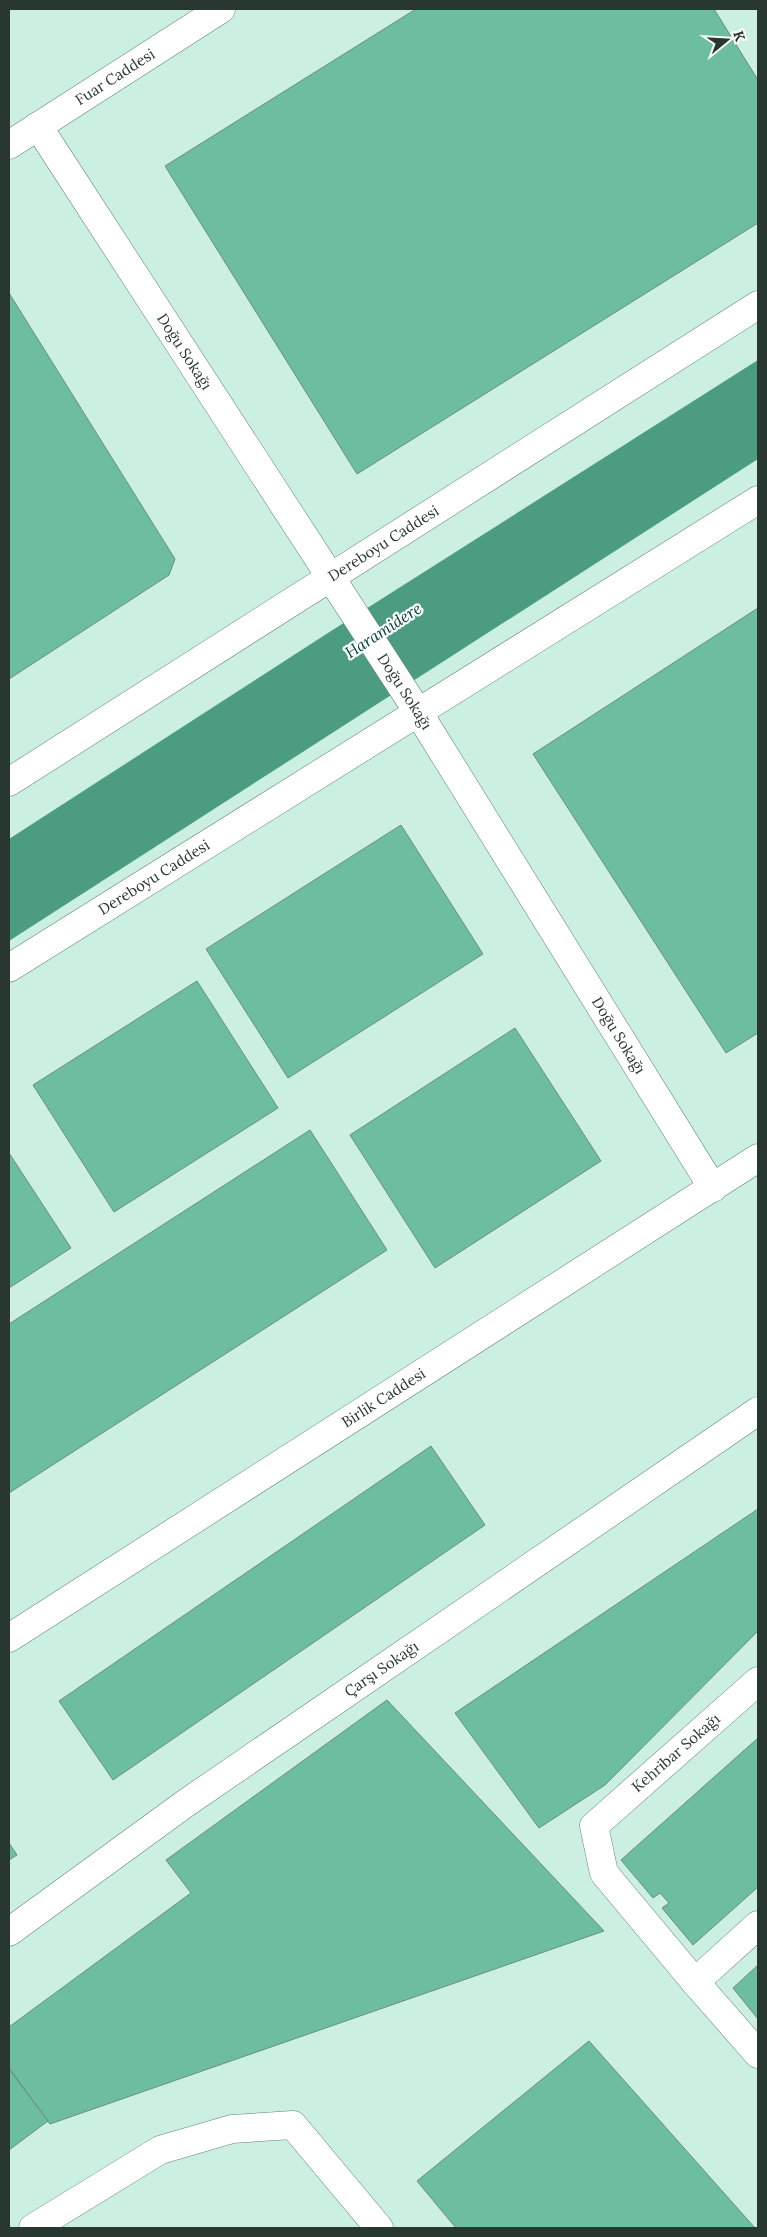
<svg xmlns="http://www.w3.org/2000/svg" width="767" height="2237" font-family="Lora,serif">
  <rect width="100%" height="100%" fill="#cbf0e1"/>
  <polygon fill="#4b9c81" points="758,360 758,459 9,941 9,839 331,631"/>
  <g fill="#6dbea1" stroke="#6a8d80">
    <polygon points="416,9 714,9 758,80 758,223 357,474 165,166"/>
    <polygon points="9,293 175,559 169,575 9,679"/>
    <polygon points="758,608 758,1033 726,1053 533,754"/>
    <polygon points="401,825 483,954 288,1078 206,949"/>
    <polygon points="197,981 278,1108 114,1212 33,1085"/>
    <polygon points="515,1028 601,1161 435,1268 350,1135"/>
    <polygon points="310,1130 387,1250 9,1493 9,1324"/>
    <polygon points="9,1153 71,1248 9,1288"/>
    <polygon points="431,1446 485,1525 113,1780 59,1701"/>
    <polygon points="758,1509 758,1631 605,1785 539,1828 455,1713"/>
    <polygon points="387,1700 604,1931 50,2124 9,2068 9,2027 191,1893 166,1860"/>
    <polygon points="758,1738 758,1887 693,1945 662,1908 669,1903 660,1893 653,1898 621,1860"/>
    <polygon points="9,1843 17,1855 9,1860"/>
    <polygon points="758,1965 758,2019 733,1988"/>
    <polygon points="589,2041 755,2228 456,2228 417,2181"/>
    <polygon points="9,2069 48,2121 9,2150"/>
  </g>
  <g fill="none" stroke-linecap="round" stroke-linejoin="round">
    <g stroke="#628477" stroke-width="29">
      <g id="street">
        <path id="s1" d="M38 126 418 712 713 1188"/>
        <path id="s2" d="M9 145 221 9"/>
        <polyline points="758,1681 594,1826 604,1873 695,1982 758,2054"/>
        <path id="s3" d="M9 1932 186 1803 758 1411"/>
        <polyline points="695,1982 758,1925"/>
        <polyline points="33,2228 160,2150 232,2129 293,2125 379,2228"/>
      </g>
    </g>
    <g stroke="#628477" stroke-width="29">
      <g id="secondary">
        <path id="s4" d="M9 782 758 305"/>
        <path id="s5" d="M9 968 758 500"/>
        <path id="s6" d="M9 1638 758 1158"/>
      </g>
    </g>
    <use href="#street" stroke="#fff" stroke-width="28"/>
    <use href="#secondary" stroke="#fff" stroke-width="28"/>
  </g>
  <g text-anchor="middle" stroke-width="4.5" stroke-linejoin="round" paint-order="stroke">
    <g font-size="15" fill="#293731" stroke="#fff">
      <text dy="5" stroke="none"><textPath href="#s2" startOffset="126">Fuar Caddesi</textPath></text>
      <text dy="5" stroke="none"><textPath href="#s1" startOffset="269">Doğu Sokağı</textPath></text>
      <text dy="5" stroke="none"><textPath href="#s4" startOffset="444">Dereboyu Caddesi</textPath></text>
      <text dy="5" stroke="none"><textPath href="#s1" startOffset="674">Doğu Sokağı</textPath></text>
      <text dy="5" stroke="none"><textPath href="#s5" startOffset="171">Dereboyu Caddesi</textPath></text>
      <text dy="5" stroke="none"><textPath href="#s1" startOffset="1079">Doğu Sokağı</textPath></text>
      <text dy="5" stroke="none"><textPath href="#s6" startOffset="445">Birlik Caddesi</textPath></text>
      <text dy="5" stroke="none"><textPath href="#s3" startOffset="456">Çarşı Sokağı</textPath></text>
      <text transform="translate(676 1753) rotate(-41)" y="5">Kehribar Sokağı</text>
    </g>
    <g font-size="16" font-style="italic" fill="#004735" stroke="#fff">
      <text transform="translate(383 630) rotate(-33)" y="6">Haramidere</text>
    </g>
  </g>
  <rect width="767" height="2237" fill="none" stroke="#293731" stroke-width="20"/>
  <g transform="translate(727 40) rotate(72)" stroke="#ffffff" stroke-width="4" paint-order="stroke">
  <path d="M0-4L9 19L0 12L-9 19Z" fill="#293731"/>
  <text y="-8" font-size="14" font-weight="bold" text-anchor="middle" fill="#293731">K</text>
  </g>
</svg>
